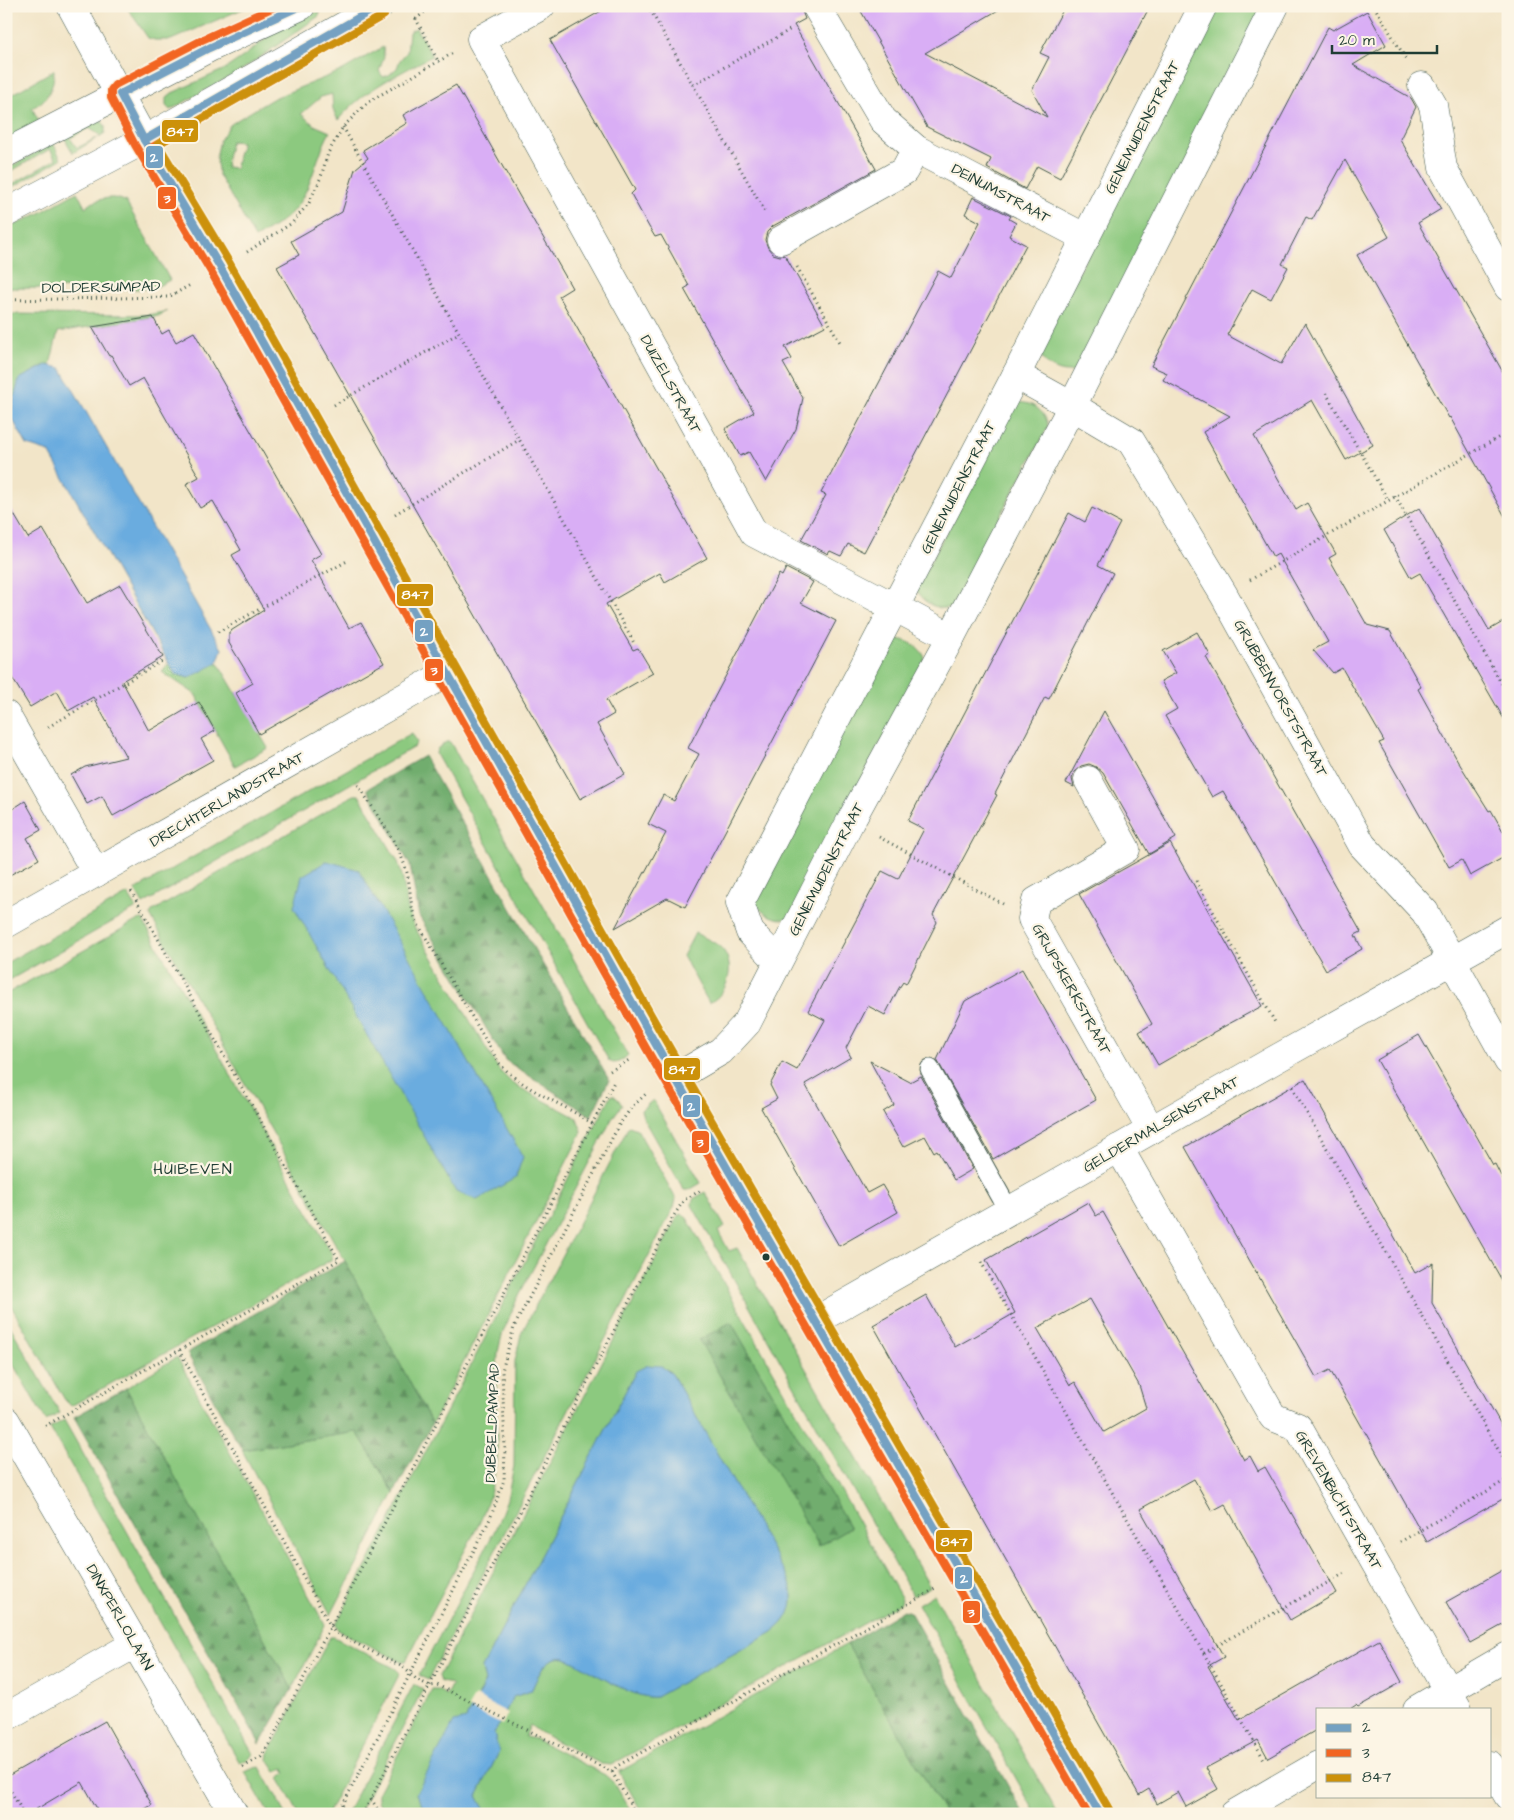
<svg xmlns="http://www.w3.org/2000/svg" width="1514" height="1820" font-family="'Architects Daughter',sans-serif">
  <defs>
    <pattern id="forest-firs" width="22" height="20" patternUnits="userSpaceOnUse" patternTransform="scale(1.25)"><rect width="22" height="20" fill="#71ad6e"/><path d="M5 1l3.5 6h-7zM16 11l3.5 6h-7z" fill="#5c8e5b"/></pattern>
  </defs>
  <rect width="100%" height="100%" fill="#fcf5e5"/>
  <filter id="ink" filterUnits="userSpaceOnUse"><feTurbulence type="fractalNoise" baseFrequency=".02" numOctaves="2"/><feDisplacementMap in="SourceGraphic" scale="10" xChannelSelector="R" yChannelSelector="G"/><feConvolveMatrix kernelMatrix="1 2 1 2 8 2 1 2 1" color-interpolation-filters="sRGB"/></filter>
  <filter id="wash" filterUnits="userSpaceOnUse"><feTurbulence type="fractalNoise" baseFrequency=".0096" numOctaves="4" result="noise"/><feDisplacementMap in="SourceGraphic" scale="20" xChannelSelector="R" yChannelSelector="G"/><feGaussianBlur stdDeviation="1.12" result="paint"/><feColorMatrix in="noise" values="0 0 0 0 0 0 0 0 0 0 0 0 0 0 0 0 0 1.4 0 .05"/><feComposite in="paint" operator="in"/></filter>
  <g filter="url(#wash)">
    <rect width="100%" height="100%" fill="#f2e5c8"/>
    <g fill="#8cc97f" stroke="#56835a" fill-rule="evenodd">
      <polygon points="126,6 249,6 171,40 155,40 148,38"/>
      <path d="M1217 6H1269L1075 371C1064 375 1044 367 1041 355 1039 351 1041 347 1042 343Z"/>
      <polygon points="317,12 320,12 319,16 242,70 170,110 166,106 166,98 172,93 225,69 244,56 278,29"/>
      <path d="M416 28 432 56C399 74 363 90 338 120L333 110 332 94 321 97 301 114 314 125 330 132C314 160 312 194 288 216 278 225 266 231 255 238L219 175 216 158 220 140 230 125 237 120 274 98 341 71 383 47 384 57 379 71 383 77 389 75 397 68 400 60 407 52 409 32ZM231 141 242 142 238 155 236 168 226 167 227 158Z"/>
      <path d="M54 70C54 88 48 100 32 108L40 123 6 142V98Z"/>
      <path d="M98 120 101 121 105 125V133L73 153 64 137ZM89 128 101 136 77 148 70 138Z"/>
      <polygon points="53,143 61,159 6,191 6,183 9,186 56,159 50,149 6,174 6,169"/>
      <path d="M77 192 85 207C97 199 113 194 126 202L170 280 154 288 142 289 6 288V229L40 213Z"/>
      <polygon points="168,311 158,316 58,332 50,365 43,366 20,379 14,398 6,385 6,314 147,315"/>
      <path d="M1015 403C1031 400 1047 412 1048 427L951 607C939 612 921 602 916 589Z"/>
      <path d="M895 639C907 639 921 647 925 658L789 918C777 922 758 913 754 899L890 640Z"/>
      <polygon points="217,661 268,748 235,766 195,694 162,672 169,663 175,674 189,678"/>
      <polygon points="412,733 417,742 414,747 143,904 135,890"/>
      <path d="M446 742H450L628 1055C623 1060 615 1066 609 1061L436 754 437 749Z"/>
      <path d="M354 795H359L398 862C406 883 404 905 414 926L499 1070 513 1084 577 1118 582 1132 432 1424 345 1261 150 915 153 911ZM325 863 522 1157 516 1177 306 874Z"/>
      <polygon points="128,894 136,907 135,909 6,982 6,963"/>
      <polygon points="142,919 332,1254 331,1260 71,1406 65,1400 6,1297 6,994 138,920"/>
      <path d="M695 933C703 937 713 941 719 946 737 961 730 993 709 1003L683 956Z"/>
      <polygon points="613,1095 618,1099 622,1105 613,1117 517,1299 502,1335 498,1352 496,1386 497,1461 490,1495 480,1522 406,1661 400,1661 338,1630 336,1624 611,1096"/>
      <polygon points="653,1100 701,1183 689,1190 684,1190 644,1120 641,1110"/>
      <polygon points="629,1126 637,1129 676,1199 674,1207 428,1680 419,1675 495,1530 507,1499 514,1466 515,1361 521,1334"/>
      <polygon points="705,1192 725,1227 718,1231 729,1251 737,1248 930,1587 913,1596 692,1205 693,1199"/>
      <path d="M682 1214 687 1218 902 1599 901 1603 611 1765 601 1764 539 1732 530 1725 525 1737 535 1739 605 1775 615 1784 632 1814H487L477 1796 499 1752 494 1734 513 1697 531 1691C539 1675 545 1654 566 1658 589 1668 632 1700 656 1697L771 1633C791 1620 796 1602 789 1580L672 1374 667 1369 633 1377 482 1668 485 1681 466 1719 416 1794 427 1814H386L378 1801V1792L431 1692 432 1690H438L446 1695 452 1684 441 1682 439 1676 678 1216ZM731 1322 850 1528 819 1546 700 1340Z"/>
      <polygon points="6,1319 60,1413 46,1421 6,1352"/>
      <polygon points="177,1357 325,1625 292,1689 126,1388"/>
      <polygon points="64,1420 253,1754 249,1759 240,1763 50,1428"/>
      <polygon points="357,1432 394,1493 331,1615 242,1450"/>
      <polygon points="934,1594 1058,1814 1036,1814 918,1604"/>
      <polygon points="330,1637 334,1637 396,1669 400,1673 327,1814 299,1814 279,1778 286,1773 284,1768 276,1772 268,1760 269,1753"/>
      <polygon points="847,1644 945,1814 643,1814 619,1772"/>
      <polygon points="414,1684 423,1689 358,1814 346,1814"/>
      <polygon points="260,1767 286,1814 269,1814 245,1772 254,1768"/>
    </g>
    <g fill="url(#forest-firs)" stroke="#487551">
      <polygon points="424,756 609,1080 591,1116 505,1060 419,916 410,865 367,789"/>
      <polygon points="345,1261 432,1424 394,1493 357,1432 242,1450 187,1353"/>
      <polygon points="731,1322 850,1528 819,1546 699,1340"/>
      <polygon points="126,1388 292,1689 260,1744 74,1417"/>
      <polygon points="904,1610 910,1612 1024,1814 945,1814 847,1644"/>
    </g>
    <g fill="#6bacdf" stroke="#45748a">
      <polygon points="46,365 61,368 222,649 217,663 189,678 175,674 49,452 27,445 10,415 19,379"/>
      <polygon points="327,861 359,870 523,1157 516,1176 517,1177 477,1200 456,1192 294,907 302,876"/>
      <path d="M648 1365 661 1366 672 1374 789 1580C796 1602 791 1620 771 1633L656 1697C632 1700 589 1668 566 1658 545 1654 539 1675 531 1691L513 1697 494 1734 499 1752 477 1796 487 1814H427L416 1794 454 1722 466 1719 485 1682 482 1668 633 1377 636 1371Z"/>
    </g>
    <polygon fill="#f2e5c8" points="475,1696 508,1713 502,1725 468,1708"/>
    <g id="blocks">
      <g fill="#d9aef5" fill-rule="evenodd">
        <polygon points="610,6 800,6 805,19 794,25 876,169 773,226 767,232 765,240 768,248 773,254 780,256 785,255 825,326 785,347 792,359 783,363 803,398 796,429 766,482 749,452 740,456 725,429 754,412 684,289 689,286 676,262 661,235 655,237 649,227 631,194 635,190 550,40"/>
        <polygon points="858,6 1005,6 925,53 1047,117 1032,90 1049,57 1040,53 1065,6 1150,6 1060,178 1037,166 1025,189 987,168 991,159 927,127"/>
        <polygon points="1367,11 1386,45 1353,65 1411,98 1416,107 1400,139 1441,209 1418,223 1508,381 1508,522 1450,417 1449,418 1357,255 1389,237 1345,160 1312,220 1306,217 1282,264 1288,267 1271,299 1252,289 1227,335 1281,364 1305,323 1373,445 1346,460 1312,400 1254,436 1296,510 1307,503 1336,554 1329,558 1367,625 1390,631 1421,687 1418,689 1459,763 1489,811 1491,810 1508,840 1508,855 1470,876 1462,860 1449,867 1379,743 1384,741 1342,668 1333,673 1313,650 1328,642 1278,554 1273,557 1203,432 1230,416 1163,380 1167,373 1151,366 1328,27 1333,30"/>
        <polygon points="456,85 572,288 559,296 707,558 665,582 660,573 606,604 633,650 638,648 653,673 606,700 614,714 597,724 625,774 580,799 277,267 299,255 291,241 342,212 355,169 368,158 363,150 407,123 403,115"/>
        <polygon points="973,197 1011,216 1009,219 1016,223 1009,236 1026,245 864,552 848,544 841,556 830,551 828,554 801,540 826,495 821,493 938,271 951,278 980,222 965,214"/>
        <polygon points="153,317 162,334 169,330 176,342 194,332 321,554 311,560 349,628 361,622 384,663 259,734 236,693 253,683 229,643 229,632 264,610 232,555 241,550 213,501 200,508 186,484 199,477 143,378 129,386 111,355 109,356 92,327"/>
        <polygon points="6,501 28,538 43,529 87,603 120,585 163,657 122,681 149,731 199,702 215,731 201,739 213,760 113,816 102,796 87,804 71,775 85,767 126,757 93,697 68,711 57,691 30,707 6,668"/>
        <polygon points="1092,508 1120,523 1098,565 1113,573 1049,699 1045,697 995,794 997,795 933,915 937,922 906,984 903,982 899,988 885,1015 868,1006 846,1048 851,1057 805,1084 867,1193 882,1185 898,1212 839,1246 761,1108 777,1099 770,1085 782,1062 797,1070 825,1020 808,1011 882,871 898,879 924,829 908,821 1069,513 1085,522"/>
        <polygon points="1419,508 1489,630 1508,619 1508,726 1420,573 1411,578 1384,530"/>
        <polygon points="786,568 813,582 801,603 836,621 685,907 667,898 615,928 666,833 648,824 663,795 674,801 699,754 688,748 779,574 782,576"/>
        <polygon points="1197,632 1210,655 1206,657 1361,932 1355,935 1362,949 1326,970 1223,791 1212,797 1165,716 1177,709 1161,681 1176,673 1163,651"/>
        <polygon points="1104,711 1176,838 1149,854 1103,773 1096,767 1089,764 1081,766 1074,772 1072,779 1074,787 1066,783"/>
        <polygon points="6,801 11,810 25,801 41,830 27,838 39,859 6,877"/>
        <polygon points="1170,843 1262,1006 1212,1033 1212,1034 1158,1065 1139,1032 1152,1024 1079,894"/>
        <polygon points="1022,969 1096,1100 993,1159 937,1060 965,1001"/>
        <polygon points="1419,1035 1493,1165 1495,1164 1501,1176 1508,1186 1508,1291 1377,1060"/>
        <polygon points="870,1061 910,1082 921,1076 973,1169 954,1180 937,1150 934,1152 925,1136 903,1147 883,1112 894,1105"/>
        <polygon points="1305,1079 1415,1273 1433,1263 1432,1303 1508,1437 1508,1496 1427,1542 1330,1370 1316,1377 1185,1147"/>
        <path d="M1088 1202 1096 1216 1103 1212 1244 1460 1250 1456 1258 1471 1265 1467 1337 1593 1290 1620 1225 1504 1212 1511 1194 1479 1140 1509 1224 1657 1208 1666 1239 1720 1379 1640 1402 1682 1358 1707 1356 1705 1350 1709H1318V1729L1268 1758 1258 1740 1206 1768 1218 1789 1186 1807 1178 1792 1157 1804 1149 1789 1139 1795 873 1325 926 1295 955 1347 1015 1313 986 1260ZM1090 1299 1139 1385 1146 1408 1104 1432 1075 1382 1070 1385 1037 1328Z"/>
        <polygon points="1508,1567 1508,1622 1470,1643 1446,1602"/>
        <polygon points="105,1721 152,1805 136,1814 100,1814 82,1782 28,1814 6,1814 6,1777"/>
      </g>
    </g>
  </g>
  <g filter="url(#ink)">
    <use href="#blocks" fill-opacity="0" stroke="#3f564a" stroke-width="1"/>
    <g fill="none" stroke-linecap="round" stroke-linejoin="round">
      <g stroke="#3f564a" stroke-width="21">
        <polyline id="service" points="930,1069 1009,1211"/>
      </g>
      <g stroke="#3f564a" stroke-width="29">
        <g id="minor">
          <polyline points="71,6 144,140 220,267 655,1043 1100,1814"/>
          <polyline points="541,6 481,39 754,533 951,637"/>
          <polyline points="816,6 883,120 916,149 1086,238"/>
          <polyline points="1422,86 1433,105 1443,168 1508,287"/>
          <polyline points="781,240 904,171 916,149"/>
          <polyline points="1016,375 1072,406 1131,441 1224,595 1362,845 1425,912 1508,1061"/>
          <polyline points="6,715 96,873"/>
          <polyline points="1088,780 1126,849 1036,901 1032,919 1151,1130"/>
          <polyline points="6,924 447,673"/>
          <polyline points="778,961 750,932 740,903 1016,375 1203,6"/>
          <polyline points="675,1078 721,1051 747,1023 850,822 951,637 1072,406 1275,6"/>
          <polyline points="1119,1148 1273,1417 1298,1427 1458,1709"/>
          <polyline points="815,1321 1276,1059 1508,929"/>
          <polyline points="6,1421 234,1814"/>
          <polyline points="1417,1709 1508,1656"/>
          <polyline points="6,1717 135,1644"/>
          <polyline points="1490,1765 1508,1796"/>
          <polyline points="1234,1814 1318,1765"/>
        </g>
      </g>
      <g stroke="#3f564a" stroke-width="29">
        <g id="tertiary">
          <polyline points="6,153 209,48 301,6"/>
          <polyline points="6,213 144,140 379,6"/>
        </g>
      </g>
      <g stroke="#3f564a" stroke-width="3" stroke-dasharray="1 4" stroke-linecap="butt">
        <polyline points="432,6 416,19 438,61"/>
        <polyline points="648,6 765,212"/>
        <polyline points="1374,6 1406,59"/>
        <polyline points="693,85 793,28"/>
        <polyline points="343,127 634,643"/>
        <polyline points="247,252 292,223 309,203 321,177 328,153 343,127 368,102 453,53"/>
        <polyline points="797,267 841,344"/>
        <polyline points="6,300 169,297 192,284"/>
        <polyline points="1326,393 1388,500"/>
        <polyline points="334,405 459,333"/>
        <polyline points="1395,496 1508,695"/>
        <polyline points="395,514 519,440"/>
        <polyline points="1250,580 1508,432"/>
        <polyline points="218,632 349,560"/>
        <polyline points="48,727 162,661"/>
        <path d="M358 785C373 809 396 840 405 866 411 882 409 901 415 919L499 1063C524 1091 563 1103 593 1124"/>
        <polyline points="879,837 1003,904"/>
        <polyline points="1196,881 1276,1024"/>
        <polyline points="610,1071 629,1060"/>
        <polyline points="1292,1087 1508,1467"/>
        <polyline points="981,1262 1265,1761"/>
        <polyline points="179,1350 331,1627 335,1633 403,1667 416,1679 430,1686 437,1685 612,1772 636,1814"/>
        <polyline points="45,1426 339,1260 130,889"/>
        <polyline points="1400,1542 1508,1479"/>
        <polyline points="1204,1653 1345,1573"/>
        <polyline points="243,1767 261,1757 271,1741 615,1080"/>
        <polyline points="612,1772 617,1766 935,1589"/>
        <polyline points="6,1783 24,1814"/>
        <polyline points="371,1799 381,1814"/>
        <polyline points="338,1814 490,1519 504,1480 505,1449 502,1371 514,1327 619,1125 631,1108 648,1092"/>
        <polyline points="363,1814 673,1217 684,1200 703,1189"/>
      </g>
      <use href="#service" stroke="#fff" stroke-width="19"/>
      <use href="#minor" stroke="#fff" stroke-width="28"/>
      <use href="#tertiary" stroke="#fff" stroke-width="28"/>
      <g stroke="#fcf5e5" stroke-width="11">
        <g id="bus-1">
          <polyline points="300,6 209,48 120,94 144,140 220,267 655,1043 1100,1814"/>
          <polyline points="144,140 379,6"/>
        </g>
      </g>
      <g stroke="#fcf5e5" stroke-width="11">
        <g id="bus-2">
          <polyline points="276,6 204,39 115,85 111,90 111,98 135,145 211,272 646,1048 1088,1814"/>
          <polyline points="149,149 384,15"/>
        </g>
      </g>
      <g stroke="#fcf5e5" stroke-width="11">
        <polyline id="bus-3" points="384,15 158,144 229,262 664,1038 1109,1809"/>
      </g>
      <use href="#bus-1" stroke="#74a1c2" stroke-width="8"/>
      <use href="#bus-2" stroke="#f26522" stroke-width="8"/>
      <use href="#bus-3" stroke="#cc910a" stroke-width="8"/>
    </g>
  </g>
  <circle fill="#1f3d34" stroke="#fcf5e5" stroke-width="2" cx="766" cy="1257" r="4.5"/>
  <g text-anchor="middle" stroke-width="4.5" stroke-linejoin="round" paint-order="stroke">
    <g font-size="15" fill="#1f3d34" stroke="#fcf5e5">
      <text transform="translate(1142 127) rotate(-63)" y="5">GENEMUIDENSTRAAT</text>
      <text transform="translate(1001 193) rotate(28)" y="5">DEINUMSTRAAT</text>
      <text transform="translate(101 287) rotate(-1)" y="5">DOLDERSUMPAD</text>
      <text transform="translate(671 384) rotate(61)" y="5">DUIZELSTRAAT</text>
      <text transform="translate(958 487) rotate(-63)" y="5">GENEMUIDENSTRAAT</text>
      <text transform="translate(1281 698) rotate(61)" y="5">GRUBBENVORSTSTRAAT</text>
      <text transform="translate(227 799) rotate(-30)" y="5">DRECHTERLANDSTRAAT</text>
      <text transform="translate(826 869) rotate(-63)" y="5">GENEMUIDENSTRAAT</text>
      <text transform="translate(1072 989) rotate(61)" y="5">GRIJPSKERKSTRAAT</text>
      <text transform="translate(1161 1124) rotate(-30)" y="5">GELDERMALSENSTRAAT</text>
      <text transform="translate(492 1423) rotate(-88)" y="5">DUBBELDAMPAD</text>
      <text transform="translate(1339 1500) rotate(60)" y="5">GREVENBICHTSTRAAT</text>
      <text transform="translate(120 1617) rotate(60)" y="5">DINXPERLOLAAN</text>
    </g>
    <g font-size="16" letter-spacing="1" fill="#1f3d34" stroke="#fcf5e5">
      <text x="193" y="1174">HUIBEVEN</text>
    </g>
  </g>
  <g stroke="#fcf5e5" stroke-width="2">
    <rect x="161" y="119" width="38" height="24" rx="5" fill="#cc910a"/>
    <rect x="145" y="145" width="19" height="24" rx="5" fill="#74a1c2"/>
    <rect x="157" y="186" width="20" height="24" rx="5" fill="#f26522"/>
    <rect x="396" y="583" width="38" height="24" rx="5" fill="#cc910a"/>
    <rect x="414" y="619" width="20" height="24" rx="5" fill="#74a1c2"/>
    <rect x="424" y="658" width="20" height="24" rx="5" fill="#f26522"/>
    <rect x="663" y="1057" width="38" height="24" rx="5" fill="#cc910a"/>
    <rect x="682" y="1094" width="19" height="24" rx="5" fill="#74a1c2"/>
    <rect x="691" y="1130" width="19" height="24" rx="5" fill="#f26522"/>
    <rect x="935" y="1529" width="38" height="24" rx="5" fill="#cc910a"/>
    <rect x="954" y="1566" width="19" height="24" rx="5" fill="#74a1c2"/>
    <rect x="962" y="1600" width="19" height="24" rx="5" fill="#f26522"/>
  </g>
  <g font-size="14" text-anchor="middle" font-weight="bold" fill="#fff">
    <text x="180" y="136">847</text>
    <text x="154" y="162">2</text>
    <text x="167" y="203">3</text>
    <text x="415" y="599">847</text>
    <text x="424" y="636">2</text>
    <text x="434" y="675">3</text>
    <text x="682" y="1074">847</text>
    <text x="691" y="1111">2</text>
    <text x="700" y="1147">3</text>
    <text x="954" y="1546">847</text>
    <text x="964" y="1583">2</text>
    <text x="971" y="1617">3</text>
  </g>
  <rect width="1514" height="1820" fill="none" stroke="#fcf5e5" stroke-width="25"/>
  <rect x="1316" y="1708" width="175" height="90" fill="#fcf5e5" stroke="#a4ab9e"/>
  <rect x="1326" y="1724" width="25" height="8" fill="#74a1c2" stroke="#a4ab9e"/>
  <text x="1362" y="1732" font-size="15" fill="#1f3d34">2</text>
  <rect x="1326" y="1749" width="25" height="8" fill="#f26522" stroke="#a4ab9e"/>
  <text x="1362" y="1758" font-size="15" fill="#1f3d34">3</text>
  <rect x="1326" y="1774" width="25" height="8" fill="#cc910a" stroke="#a4ab9e"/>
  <text x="1362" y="1782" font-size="15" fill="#1f3d34">847</text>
  <path d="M1332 45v8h105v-8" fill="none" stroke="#1f3d34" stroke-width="2.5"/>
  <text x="1339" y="45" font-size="15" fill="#1f3d34" stroke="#fcf5e5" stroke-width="4" paint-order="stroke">20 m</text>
</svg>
